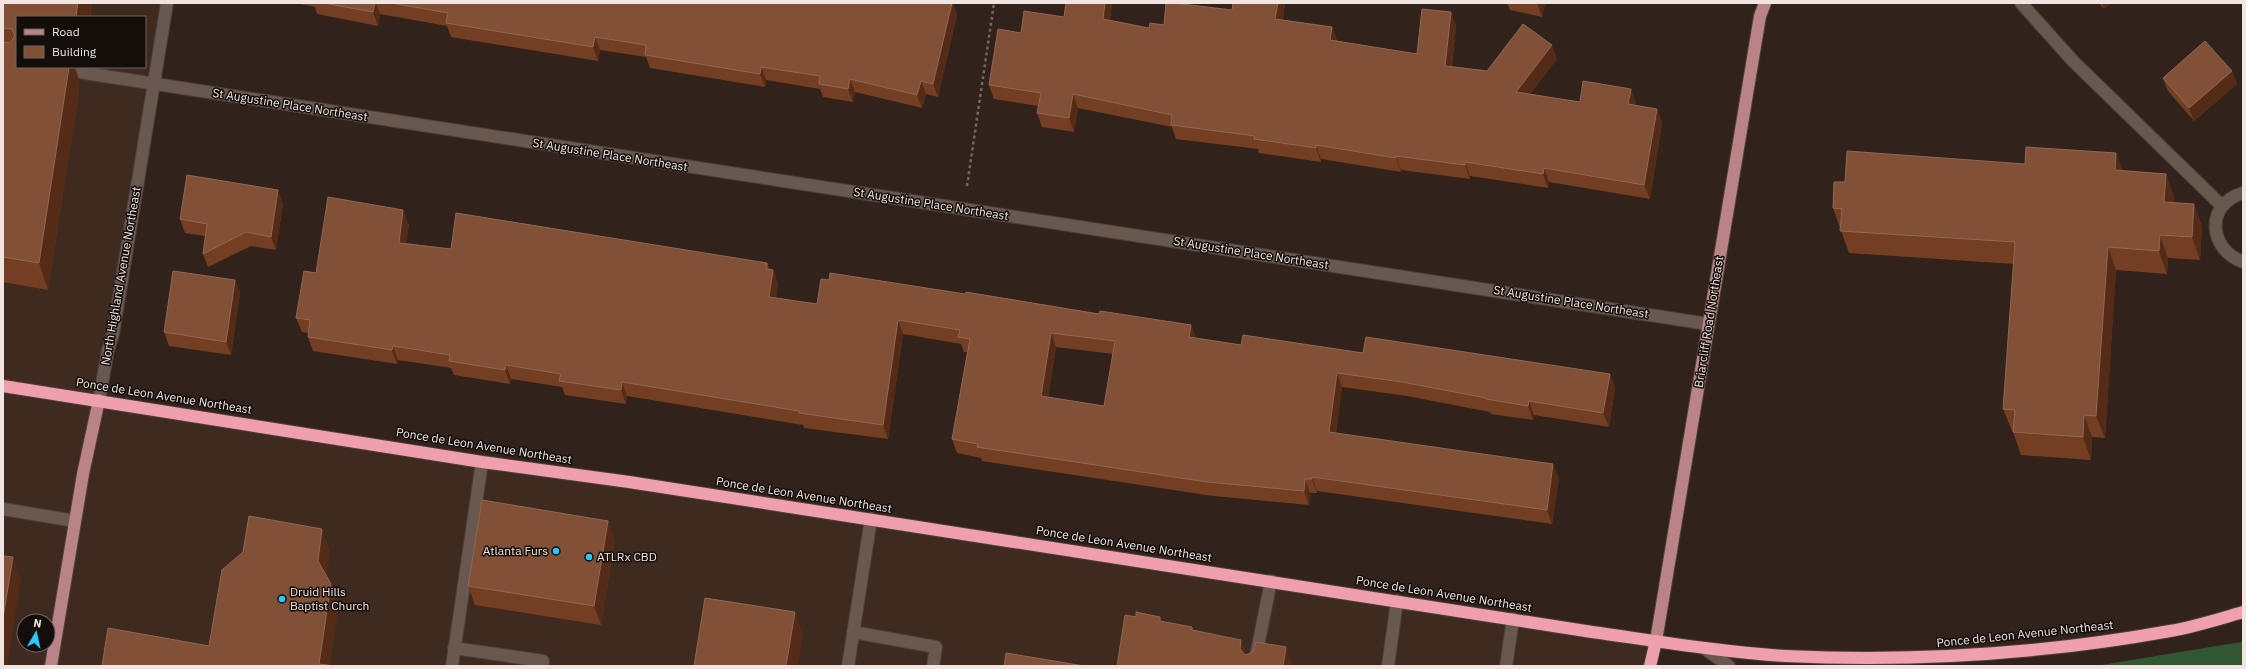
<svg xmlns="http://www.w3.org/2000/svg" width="2246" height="669" font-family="'IBM Plex Sans',sans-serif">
  <rect width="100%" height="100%" fill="#31221c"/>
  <path fill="#3f2a20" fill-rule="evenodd" d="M3 3H167L98 408 637 484 1654 636 1649 666H3ZM17 17H145V67H17ZM24 621H48V645H24Z"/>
  <polygon fill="#315630" points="2243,641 2243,666 2095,666 2241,642"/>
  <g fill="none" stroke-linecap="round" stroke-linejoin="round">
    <g stroke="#4d403b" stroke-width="14">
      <g id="minor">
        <polyline points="2021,3 2073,61 2222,206"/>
        <polyline points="46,67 1708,324"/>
        <path d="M2243 193C2205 204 2208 249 2243 262"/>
        <polyline points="99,400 108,350 113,334 167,3"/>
        <polyline points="3,509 75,521"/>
        <polyline points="853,632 936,647 933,666"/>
        <polyline points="454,648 543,661 542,666"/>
        <polyline points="1704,648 1729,666"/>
        <polyline points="452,666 482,462"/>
        <polyline points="848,666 871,519"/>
        <polyline points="1254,666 1271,581"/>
        <polyline points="1388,666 1397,601"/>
        <polyline points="1506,666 1513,619"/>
      </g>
    </g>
    <g stroke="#4d403b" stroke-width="14">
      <g id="major">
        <polyline points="1656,641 1760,16 1765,3"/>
        <polyline points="51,666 83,474 99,400"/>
      </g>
    </g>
    <g stroke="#4d403b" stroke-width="14">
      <g id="highway">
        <path d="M3 386 482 462 629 482 1592 632C1656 641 1721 652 1785 656 1914 662 2043 654 2170 631 2194 627 2219 619 2243 612"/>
        <polyline points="1650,666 1656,641"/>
      </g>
    </g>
    <polyline stroke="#756862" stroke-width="2.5" stroke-dasharray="3 3" stroke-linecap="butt" points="967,186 994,3"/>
    <use href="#minor" stroke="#695850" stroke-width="12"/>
    <use href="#major" stroke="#ba8388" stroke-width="12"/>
    <use href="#highway" stroke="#f09fae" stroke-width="12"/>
  </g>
  <g fill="#733e22" fill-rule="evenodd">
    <polygon points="3,3 92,3 90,17 17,17 17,67 79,80 78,88 79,91 48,290 3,282"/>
    <polygon points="296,3 953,3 957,15 938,97 926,94 922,108 855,92 853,102 823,97 820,89 766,80 765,87 650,68 646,57 600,50 598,61 451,37 447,26 380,14 378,26 317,14 315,7"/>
    <polygon points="1066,3 1112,3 1110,21 1149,28 1232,10 1233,3 1285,3 1283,20 1332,27 1337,41 1417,54 1451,12 1456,26 1452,66 1487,71 1557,59 1530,94 1580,102 1631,89 1636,103 1636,106 1657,109 1662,123 1650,199 1549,182 1548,188 1470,176 1470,179 1401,170 1401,172 1321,159 1321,162 1259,153 1258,149 1176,139 1172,127 1078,108 1074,132 1042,127 1037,113 1038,106 994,99 989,85 1021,33 1064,17"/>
    <polygon points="1507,3 1545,3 1542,17 1510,10"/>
    <polygon points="2099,3 2111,3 2104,9"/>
    <polygon points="2232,71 2237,84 2194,121 2168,91 2163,78"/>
    <polygon points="2116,153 2123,171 2166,174 2174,197 2173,203 2194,204 2202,227 2200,260 2168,258 2167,274 2116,270 2105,438 2092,437 2091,460 2021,455 2013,432 2012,431 2003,409 2014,264 1849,253 1833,208 1845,182 2025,164"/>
    <polygon points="283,203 276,250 251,246 208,267 203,254 205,236 185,233 180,219"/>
    <path d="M409 224 406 243 451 249 767 263 770 269 773 270 778 284 776 298 817 304 829 280 965 294 1099 314 1191 325 1196 338 1241 345 1363 353 1610 374 1615 388 1609 427 1534 415 1533 420 1491 414 1490 412 1407 396 1342 387 1336 433 1559 478 1552 524 1317 491V493H1310L1309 505 1213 496 982 461 981 458 957 453 952 439 967 352H964L961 344 903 334 888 439 804 428 803 425 627 396 626 404 565 395 562 387 511 379 510 384 454 375 451 368 398 360 397 364 313 351 308 337V333L302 332 296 318 316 273ZM1056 347 1113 354 1104 406 1048 397Z"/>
    <polygon points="235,280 240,293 231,355 169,346 164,332"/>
    <polygon points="615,539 601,625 475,605 468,586"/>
  </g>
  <g fill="#532b17">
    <polygon points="78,3 92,3 90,17 76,17"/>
    <polygon points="375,3 376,3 380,14 378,26 373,12"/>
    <polygon points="952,3 953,3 957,15 938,97 933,84"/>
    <polygon points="1105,3 1112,3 1108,33 1103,19"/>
    <polygon points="1278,3 1285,3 1281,33 1275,19"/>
    <polygon points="1537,3 1545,3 1542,17"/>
    <polygon points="2102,3 2111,3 2104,9"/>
    <polygon points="1451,12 1456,26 1450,80 1445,66"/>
    <polygon points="1332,27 1337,41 1330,40"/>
    <polygon points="595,37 600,50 598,61 593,47"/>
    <polygon points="1552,45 1557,59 1521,106 1516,92"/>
    <polygon points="68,67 75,67 79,80 78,88 79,91 48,290 39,263"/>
    <polygon points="761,67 766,80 765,87 760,74"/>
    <polygon points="2232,71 2237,84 2194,121 2189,108"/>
    <polygon points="850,79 855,92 853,102 848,89"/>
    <polygon points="921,81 926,94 922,108 917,95"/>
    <polygon points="1631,89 1636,103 1633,118 1628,104"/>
    <polygon points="1073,94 1078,108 1074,132 1069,118"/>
    <polygon points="1657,109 1662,123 1650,199 1644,185"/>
    <polygon points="1316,145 1321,159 1321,162 1316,148"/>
    <polygon points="2116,153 2125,175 2115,170"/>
    <polygon points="1396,156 1401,170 1401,172 1396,158"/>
    <polygon points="1465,162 1470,176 1470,179 1465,165"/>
    <polygon points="1544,168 1549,182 1548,188 1543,174"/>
    <polygon points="2166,174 2174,197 2172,225 2164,202"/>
    <polygon points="278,190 283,203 276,250 271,237"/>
    <polygon points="2194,204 2202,227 2200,260 2192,237"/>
    <polygon points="403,210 409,224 404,257 399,243"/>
    <polygon points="2160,235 2168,258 2167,274 2159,251"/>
    <polygon points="2108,247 2116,270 2105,438 2096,416"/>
    <polygon points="767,263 772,275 773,270 778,284 774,311 769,297 767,269"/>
    <polygon points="235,280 240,293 231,355 226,342"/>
    <polygon points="898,320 903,334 888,439 883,425"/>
    <polygon points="1191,325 1196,339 1189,337"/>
    <polygon points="1051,333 1056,347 1046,410 1041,396"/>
    <polygon points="393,346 398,360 397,364 392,350"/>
    <polygon points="506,365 511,379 510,384 505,370"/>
    <polygon points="1337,373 1342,387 1334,446 1329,432"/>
    <polygon points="1610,374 1615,388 1609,427 1603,413"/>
    <polygon points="622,382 627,396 626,404 621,390"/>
    <polygon points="1529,401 1534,415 1533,420 1528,406"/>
    <polygon points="2084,415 2092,437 2091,460 2083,437"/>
    <polygon points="1553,464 1559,478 1552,524 1547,510"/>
    <polygon points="1312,477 1317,491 1317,493 1312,479"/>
    <polygon points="1305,479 1310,493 1309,505 1304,491"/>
    <polygon points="608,521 615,539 601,625 594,606"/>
    <polygon points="322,529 330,551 326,584 318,561"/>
    <polygon points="13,557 21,580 7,666 3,666 3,618"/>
    <polygon points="331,584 339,606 330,666 319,664"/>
    <polygon points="795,612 803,635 798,666 786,666"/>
    <polygon points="1241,640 1248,658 1240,649"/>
    <polygon points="1286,647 1292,665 1292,666 1283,666"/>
  </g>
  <g fill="#815037" stroke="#926752" fill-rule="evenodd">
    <polygon points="3,3 78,3 76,17 17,17 17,67 69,67 39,263 3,257 3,42 10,43 15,36 12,29 3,28"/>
    <polygon points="323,3 375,3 373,12"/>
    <polygon points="391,3 952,3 933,84 921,81 917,95 850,79 848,89 819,84 820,76 761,67 760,74 645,55 646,45 595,37 593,47 446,23 448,13"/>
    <polygon points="1066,3 1105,3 1103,19 1149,28 1150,23 1164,25 1166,3 1174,3 1232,10 1233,3 1278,3 1275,19 1332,27 1330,40 1417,54 1422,9 1451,12 1445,66 1487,71 1523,24 1552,45 1516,92 1580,102 1583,81 1631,89 1628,104 1657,109 1644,185 1544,168 1543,174 1465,162 1465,165 1396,156 1396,158 1316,145 1316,148 1254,139 1255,136 1171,125 1172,115 1073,94 1069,118 1037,113 1041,93 989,85 998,29 1021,33 1024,11 1064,17"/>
    <polygon points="2205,41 2232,71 2189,108 2163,78"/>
    <polygon points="2026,147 2116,153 2115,170 2166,174 2164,202 2194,204 2192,237 2160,235 2159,251 2108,247 2096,416 2084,415 2083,437 2013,432 2015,410 2003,409 2015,242 1840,231 1842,209 1833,208 1834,182 1845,182 1847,151 2025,164"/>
    <polygon points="187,175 278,190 271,237 246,232 203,254 207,224 180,219"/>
    <path d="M328 197 403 210 399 243 451 249 456 213 767 263V269L773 270 769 297 817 304 821 279 829 280 830 273 965 294 966 292 1099 314 1100 311 1191 325 1189 337 1241 345 1243 335 1363 353 1366 337 1610 374 1603 413 1529 401 1528 406 1486 399V398L1402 382 1337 373 1329 432 1553 464 1547 510 1312 477V479H1305L1304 491 1207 482 977 447 978 444 952 439 970 339 958 337 960 330 898 320 883 425 799 413V411L622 382 621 390 559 381 561 374 506 365 505 370 449 361 450 355 393 346 392 350 308 337 310 320 296 318 304 271 316 273ZM1051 333 1115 341 1104 406 1041 396Z"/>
    <polygon points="173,271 235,280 226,342 164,332"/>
    <polygon points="482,500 608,521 594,606 468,586"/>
    <polygon points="249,516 322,529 318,561 331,584 319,664 334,666 102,666 108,628 209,646 222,570 243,552"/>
    <polygon points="3,556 13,557 3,618"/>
    <polygon points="705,598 795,612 786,666 694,666"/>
    <polygon points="1136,612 1160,617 1160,621 1192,627 1192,630 1241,640 1240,649 1245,655 1253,652 1256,642 1286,647 1283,666 1117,666 1125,615 1136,617"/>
    <polygon points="1006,653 1084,666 1004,666"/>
  </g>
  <g fill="#26c9fe" stroke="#140e0b" stroke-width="1.5">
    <circle cx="556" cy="551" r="4"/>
    <circle cx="589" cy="557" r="4"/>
    <circle cx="282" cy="599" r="4"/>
  </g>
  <g text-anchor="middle" stroke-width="3" stroke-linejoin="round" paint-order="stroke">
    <g font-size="12" fill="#f0e5e1" stroke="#140e0b">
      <text transform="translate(290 105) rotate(9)" y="4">St Augustine Place Northeast</text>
      <text transform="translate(610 155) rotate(9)" y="4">St Augustine Place Northeast</text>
      <text transform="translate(931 204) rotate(9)" y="4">St Augustine Place Northeast</text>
      <text transform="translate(1251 253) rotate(9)" y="4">St Augustine Place Northeast</text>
      <text transform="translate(121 276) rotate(-80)" y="4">North Highland Avenue Northeast</text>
      <text transform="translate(1571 302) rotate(9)" y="4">St Augustine Place Northeast</text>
      <text transform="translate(1709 322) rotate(-81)" y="4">Briarcliff Road Northeast</text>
      <text transform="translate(164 396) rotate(9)" y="4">Ponce de Leon Avenue Northeast</text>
      <text transform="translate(484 446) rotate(9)" y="4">Ponce de Leon Avenue Northeast</text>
      <text transform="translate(804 495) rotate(9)" y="4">Ponce de Leon Avenue Northeast</text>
      <text transform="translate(1124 544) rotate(9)" y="4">Ponce de Leon Avenue Northeast</text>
      <text transform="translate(1444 594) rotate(9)" y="4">Ponce de Leon Avenue Northeast</text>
      <text transform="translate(2025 634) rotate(-6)" y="4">Ponce de Leon Avenue Northeast</text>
    </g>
    <g font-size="12" fill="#f0e5e1" stroke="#140e0b" text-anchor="start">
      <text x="548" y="555" text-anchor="end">Atlanta Furs</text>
      <text x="597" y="561">ATLRx CBD</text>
      <text x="290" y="596">Druid Hills<tspan x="290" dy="14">Baptist Church</tspan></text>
    </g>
  </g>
  <rect width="2246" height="669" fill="none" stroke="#f0e5e1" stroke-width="8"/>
  <rect x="16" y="16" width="130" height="52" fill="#140e0b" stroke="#6c6461"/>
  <rect x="24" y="29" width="20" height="6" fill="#ba8388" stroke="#6c6461"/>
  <text x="52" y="36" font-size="12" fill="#f0e5e1">Road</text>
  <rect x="24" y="46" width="20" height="12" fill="#815037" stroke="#6c6461"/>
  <text x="52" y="56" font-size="12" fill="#f0e5e1">Building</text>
  <g transform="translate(36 633) rotate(9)"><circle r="19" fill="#140e0b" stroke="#6c6461"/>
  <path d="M0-3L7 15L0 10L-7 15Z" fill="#26c9fe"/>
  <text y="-6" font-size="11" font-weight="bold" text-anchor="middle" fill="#f0e5e1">N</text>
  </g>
</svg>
